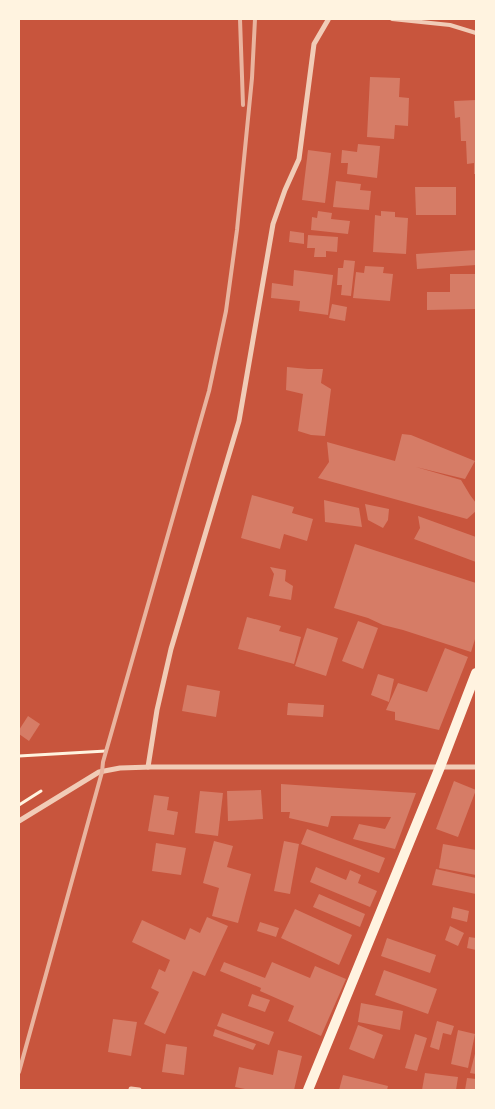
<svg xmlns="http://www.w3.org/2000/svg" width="495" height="1109" font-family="Merriweather,serif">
  <rect width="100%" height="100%" fill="#c8553d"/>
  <g fill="#d67c66">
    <polygon points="370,77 400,78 399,97 409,98 408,126 395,125 394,139 367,137"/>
    <polygon points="476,100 476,174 474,174 474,163 467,164 466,141 461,141 460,117 455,118 454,101"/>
    <polygon points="358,144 380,146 377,178 347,174 348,163 341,163 342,150 357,152"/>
    <polygon points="308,150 331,153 325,203 302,200"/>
    <polygon points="336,181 361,184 360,190 371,191 369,210 333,207"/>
    <polygon points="415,187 456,187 456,215 416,215"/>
    <polygon points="318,211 332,213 331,219 350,221 348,234 311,230 312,217 317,218"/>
    <polygon points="381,211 395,212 395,217 408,218 406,254 373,252 375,215 381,216"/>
    <polygon points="290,231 304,233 304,244 289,242"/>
    <polygon points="308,235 338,237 337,252 326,251 326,257 314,257 315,248 307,248"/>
    <polygon points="476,250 476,265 417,269 416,254"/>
    <polygon points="344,260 355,261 351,296 341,295 342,285 337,285 338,268 343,268"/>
    <polygon points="365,266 384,267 383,273 393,274 390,301 353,298 356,272 364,273"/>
    <polygon points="294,270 333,275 328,315 299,311 300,301 271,298 272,283 293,286"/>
    <polygon points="450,274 476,274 476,309 427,310 427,292 450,292"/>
    <polygon points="332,304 347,307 345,321 329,318"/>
    <polygon points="287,367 308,369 323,369 321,383 331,389 325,436 311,435 298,431 303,394 286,390"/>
    <polygon points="402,434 411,435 475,461 465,479 416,467 461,480 470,495 476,503 476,511 467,519 318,478 329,462 327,442 395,461"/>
    <polygon points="252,495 294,507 292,513 313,519 307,541 284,534 280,549 241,538"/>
    <polygon points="324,500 359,508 362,527 325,522"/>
    <polygon points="365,504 389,509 388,520 383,528 368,520"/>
    <polygon points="418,516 476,537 476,546 475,550 476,550 476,562 414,539 420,528"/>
    <polygon points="355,544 476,583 476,636 471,652 403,630 383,625 368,618 334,608"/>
    <polygon points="270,567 286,570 285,581 293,586 291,600 269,596 274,574"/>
    <polygon points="247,617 281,626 279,631 301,637 294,664 238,649"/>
    <polygon points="358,621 378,628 363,669 342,661"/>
    <polygon points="307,628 338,638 326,676 295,666"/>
    <polygon points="445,648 468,657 439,730 395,720 395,712 386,710 398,683 427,692"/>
    <polygon points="378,674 394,679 389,702 371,695"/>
    <polygon points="187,685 220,691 216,717 182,711"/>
    <polygon points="288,703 324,705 323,717 287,715"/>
    <polygon points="28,716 40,724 29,741 19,734 19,730"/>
    <polygon points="454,781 476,790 458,837 436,829"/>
    <polygon points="281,784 339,788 416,793 395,849 353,839 359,824 385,829 391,817 331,816 328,827 289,818 290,812 281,812"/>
    <polygon points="261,790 263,819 228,821 227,791"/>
    <polygon points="200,791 223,793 218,836 195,833"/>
    <polygon points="154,795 169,797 167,810 178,812 174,835 148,831"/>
    <polygon points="307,829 385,858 379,873 301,844"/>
    <polygon points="214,841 233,846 227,867 251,874 238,923 212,916 219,888 203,883"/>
    <polygon points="284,841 299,844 290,894 274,891"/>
    <polygon points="156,843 186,848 181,875 152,871"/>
    <polygon points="443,844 476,850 476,875 439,868"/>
    <polygon points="316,867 346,880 350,870 361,875 358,883 377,891 370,907 310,882"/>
    <polygon points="436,869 476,878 476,894 432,885"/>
    <polygon points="319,894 365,914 360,927 313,907"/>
    <polygon points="453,907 469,911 467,922 451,918"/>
    <polygon points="295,909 352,935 339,965 281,938"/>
    <polygon points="207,917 228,926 205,976 193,971 165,1034 144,1024 159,992 151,988 159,969 165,972 170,960 132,942 142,920 185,940 190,928 200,933"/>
    <polygon points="260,922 279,928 276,937 257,931"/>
    <polygon points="450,926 464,933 458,946 445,940"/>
    <polygon points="469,937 476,938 476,950 467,948"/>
    <polygon points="387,938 436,955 430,973 381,956"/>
    <polygon points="224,962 265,978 272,962 310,978 315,966 346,979 321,1036 288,1021 294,1006 260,991 261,988 220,971"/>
    <polygon points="384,970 437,989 428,1014 375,995"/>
    <polygon points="252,994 270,1000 265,1012 248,1006"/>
    <polygon points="361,1003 403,1011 400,1030 358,1022"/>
    <polygon points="222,1013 274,1032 269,1045 217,1026"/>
    <polygon points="113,1019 137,1022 131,1056 108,1052"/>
    <polygon points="437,1021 454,1026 451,1035 443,1033 439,1050 430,1047"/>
    <polygon points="358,1025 383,1035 374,1059 349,1049"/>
    <polygon points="215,1029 256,1044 253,1050 213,1036"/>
    <polygon points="458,1030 475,1034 468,1068 451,1064"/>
    <polygon points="415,1034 427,1038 417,1071 405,1068"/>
    <polygon points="166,1044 187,1047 184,1075 162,1072"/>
    <polygon points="278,1050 302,1056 294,1090 250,1090 235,1087 239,1067 273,1075"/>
    <polygon points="476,1050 476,1074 470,1073"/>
    <polygon points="425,1073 458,1077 456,1090 422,1090"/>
    <polygon points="343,1075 388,1086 387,1090 339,1090"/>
    <polygon points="467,1078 476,1079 476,1090 465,1090"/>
  </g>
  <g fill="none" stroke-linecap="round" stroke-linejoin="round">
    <g stroke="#fff3e0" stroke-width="3">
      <polyline points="19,756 106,751"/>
      <polyline points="19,805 41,791"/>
    </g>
    <polyline stroke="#f1ccb7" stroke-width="4" points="392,19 450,25 476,33"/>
    <g stroke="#f1ccb7" stroke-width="5">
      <polyline points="148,767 157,710 171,649 239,421 273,224 285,190 299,159 314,44 328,20"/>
      <polyline points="19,821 99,772 120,768 151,767 476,767"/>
      <polyline points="131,1089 139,1090"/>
    </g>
    <polyline stroke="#fff3e0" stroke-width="10" points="308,1090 440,767 476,673"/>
    <g stroke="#e9b49f" stroke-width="4">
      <polyline points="240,19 243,105"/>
      <polyline points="19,1072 102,772 103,762 209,391 226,311 237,230 245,149 252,78 255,19"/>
    </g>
  </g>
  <rect width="495" height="1109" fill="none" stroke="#fff3e0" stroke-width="40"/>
</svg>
